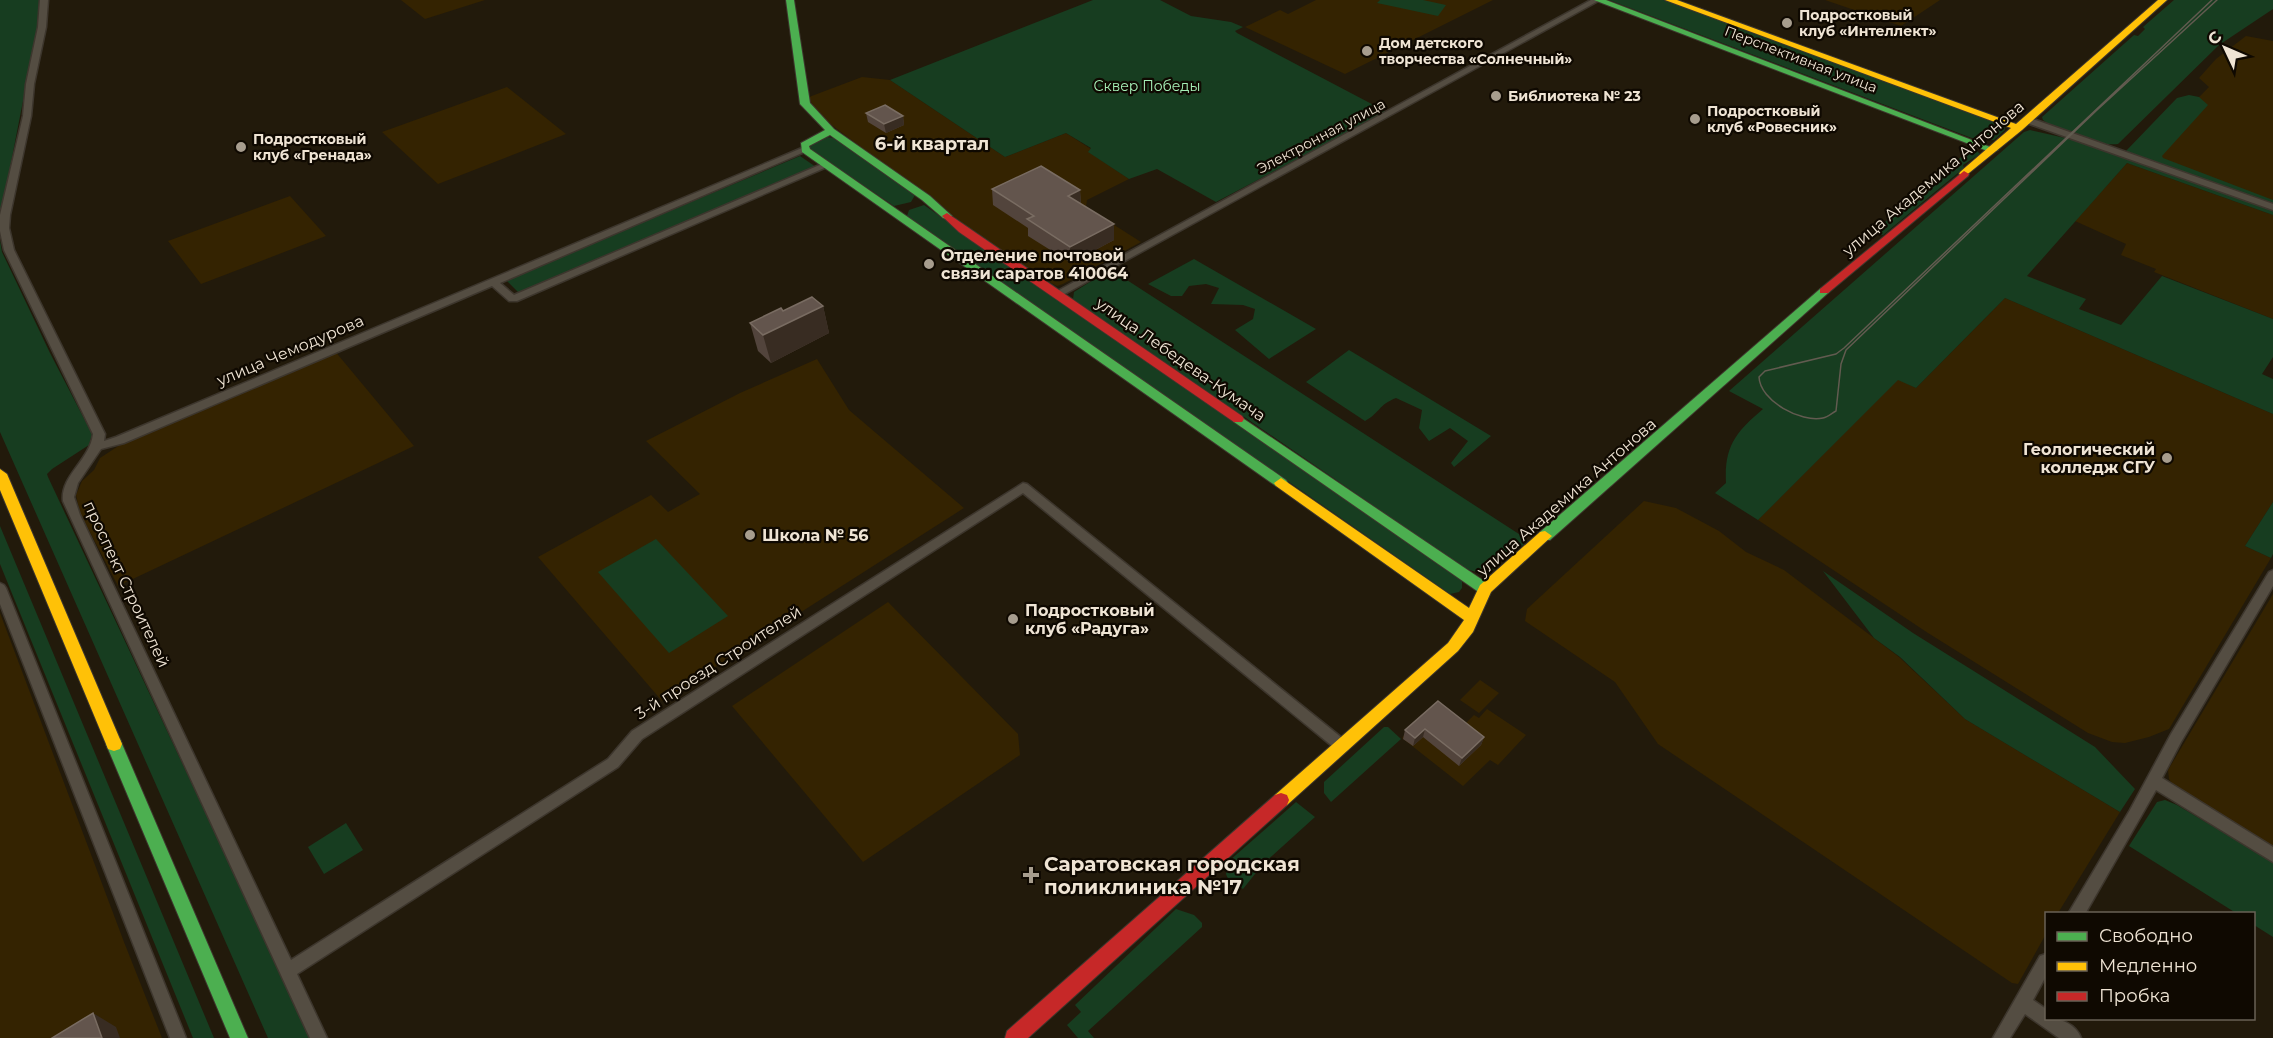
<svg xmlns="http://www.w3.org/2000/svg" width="2273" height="1038" font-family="Montserrat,sans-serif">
  <rect width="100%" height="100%" fill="#221a0b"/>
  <g fill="#342301">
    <polygon points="401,0 485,0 425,19"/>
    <polygon points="1316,0 1493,0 1345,74 1245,27 1280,10 1288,14"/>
    <polygon points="1825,0 1940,0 1901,26"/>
    <polygon points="2246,36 2273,41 2273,202 2141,156 2209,87 2199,78 2216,59"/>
    <polygon points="862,77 890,80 1005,157 1066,133 1091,149 1089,152 1129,179 1087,200 1086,207 1141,242 1063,284 1057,286 1051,283 972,231 825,120 813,108 809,97"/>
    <polygon points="507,87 566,134 438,184 382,132"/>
    <polygon points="2127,163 2273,215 2273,319 2154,272 2156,269 2121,255 2126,244 2075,221"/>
    <polygon points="290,196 326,236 201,284 168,241"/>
    <polygon points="2005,298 2273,414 2273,502 2245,546 2271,558 2169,729 2149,737 2125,743 2112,742 2088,733 1928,633 1758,520 1898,379 1916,388"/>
    <polygon points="334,350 414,446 118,586 80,513 76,495 82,481 94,470 100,458 129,439"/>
    <polygon points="817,359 849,410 964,508 662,701 538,557 651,495 668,512 700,494 646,441 740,393"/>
    <polygon points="1644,501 1676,508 1719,531 1746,552 1784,570 1899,657 1965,719 2120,812 2058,913 2046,914 2046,934 2018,984 2012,983 1658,744 1615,682 1525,621 1527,609"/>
    <polygon points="2273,594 2273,846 2176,790 2169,779 2168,770"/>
    <polygon points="888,602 1018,734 1020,755 863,862 732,706"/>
    <polygon points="0,613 124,942 162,1038 0,1038"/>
    <polygon points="1480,680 1499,693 1479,713 1460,700"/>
    <polygon points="1487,709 1526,735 1498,765 1490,760 1463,786 1402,738 1408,731 1459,730 1474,715 1479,718"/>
  </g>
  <g fill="#173d20">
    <polygon points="0,0 39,0 37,29 0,219"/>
    <polygon points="1093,0 1160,0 1191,16 1231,22 1243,27 1235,31 1237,33 1387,112 1216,202 1157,169 1129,179 1088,152 1091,148 1066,133 1005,157 890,80"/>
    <polygon points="1380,0 1423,0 1446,5 1438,16 1377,3"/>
    <polygon points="1609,0 1665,0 2004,126 2005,130 1994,140 1977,140"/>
    <path d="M2174 0H2273V9L2219 45 2118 144C2101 147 2057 131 2043 120L2042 117 2134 35 2138 36 2145 29 2143 27Z"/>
    <polygon points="2189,95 2199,97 2208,105 2162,156 2163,158 2273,200 2273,206 2129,155 2126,151 2177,98"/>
    <path d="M2030 130 2074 140 2102 149 2273 210V215L2127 163 2027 276 2086 299 2079 309 2121 325 2162 276 2273 319V357L2262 374 2273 379V414L2005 298 1916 388 1898 380 1758 520 1715 493 1726 483C1724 446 1736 432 1763 409L1729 391 2024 132Z"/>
    <polygon points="827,137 835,138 915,195 911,202 894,206 809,149 809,144"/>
    <polygon points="1973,147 1980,154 1963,165 1964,168 1883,235 1871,234"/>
    <polygon points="800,156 816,167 520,294 506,280"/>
    <polygon points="924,205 1462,580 1462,588 1459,592 1450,594 907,216 909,210"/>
    <polygon points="0,240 2,252 50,353 92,434 89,445 52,469 47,474 48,477 311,1038 268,1038 0,432"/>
    <polygon points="1194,259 1316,329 1269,359 1235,330 1253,319 1255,309 1243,305 1211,304 1219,288 1206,284 1189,286 1182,296 1171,296 1148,284"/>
    <path d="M1113 271 1522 536 1526 542 1521 547 1517 546 1497 561 1499 566C1488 575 1476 573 1464 568L1073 299 1074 292 1104 273Z"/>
    <path d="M1349 350 1491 436 1454 467 1451 463 1468 441 1450 428 1429 441 1419 428 1422 410 1396 398C1378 405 1381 412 1365 421L1306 382Z"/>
    <polygon points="2273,502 2273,554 2271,558 2245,546"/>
    <polygon points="0,526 214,1038 193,1038 0,564"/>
    <polygon points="656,539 728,616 669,653 598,572"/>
    <polygon points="1823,571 1913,633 2095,747 2135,789 2120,812 1965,719 1900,657 1874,638"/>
    <polygon points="1384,727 1388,727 1401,739 1331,802 1324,793 1324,782"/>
    <polygon points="2165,800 2177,805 2273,862 2273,937 2254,925 2254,914 2236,913 2129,846 2157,802"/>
    <polygon points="1296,802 1315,817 1263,864 1243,889 1228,879 1226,874 1229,861"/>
    <polygon points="346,823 363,850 324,874 308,847"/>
    <polygon points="1176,909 1194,915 1202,923 1202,927 1088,1031 1094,1038 1078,1038 1067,1025 1081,1012 1075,1005"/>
  </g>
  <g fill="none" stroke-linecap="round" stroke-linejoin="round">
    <g stroke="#3d362d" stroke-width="3">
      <g id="street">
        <path d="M40 0H48L46 27 34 84 31 116 10 215 9 228 14 250 105 434 104 441 116 437 802 148 809 150 500 283 514 295 822 164 825 163 829 166 517 301H509L492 286 124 443 101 449 78 483 74 497 80 515 291 960 608 759 632 731 1023 483 1027 484 1347 742 1349 746 1347 750 1342 752 1337 750 1023 493 642 739 618 767 297 974 327 1038H310L63 501C60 476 90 460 93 434L4 250 0 231V215L23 116 26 84 38 27Z"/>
        <polygon points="1591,0 1600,0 1061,296 1057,297 1052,294"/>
        <polygon points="2024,118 2030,118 2273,204 2273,210 2024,122"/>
        <polygon points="2273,570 2273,586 2181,742 2162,778 2273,847 2273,862 2156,790 2085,914 2068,914 2130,810 2171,734 2269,572"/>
        <polygon points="0,583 4,585 6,588 186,1038 170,1038 0,604"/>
        <path d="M2046 954V976L2033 1000 2046 1009V1018C2060 1018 2076 1024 2081 1038H2059L2025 1014 2010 1038H1993L2040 956Z"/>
      </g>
    </g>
    <g stroke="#3d362d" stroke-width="2">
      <g id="fast">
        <polygon points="786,0 794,0 810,103 834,129 930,196 952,216 947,219 943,218 922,200 830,135 809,146 810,149 1286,480 1288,483 1286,486 1276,486 802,152 801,143 825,130 800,104"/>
        <polygon points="1594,0 1606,0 1998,150 1990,152"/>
        <polygon points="1824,288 1830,291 1828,293 1550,540 1540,540 1538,536 1540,532 1820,289"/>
        <polygon points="1238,415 1490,585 1492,589 1490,593 1480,593 1234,422 1232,419 1234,416"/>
        <polygon points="114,737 120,739 122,744 248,1038 230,1038 106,744 108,739"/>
      </g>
    </g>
    <g stroke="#3d362d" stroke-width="2">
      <g id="slow">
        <polygon points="1665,0 1677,0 2016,124 2158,0 2167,0 2022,130 1964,177 1959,174 1960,172 2011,128"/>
        <polygon points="0,469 7,474 122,744 120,749 114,751 108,749 106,744 0,490"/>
        <polygon points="1281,478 1469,608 1480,585 1540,532 1545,531 1552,536 1491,592 1473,632 1458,651 1287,805 1281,807 1275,805 1273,800 1275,795 1448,643 1464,620 1276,486 1274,483"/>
      </g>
    </g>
    <g stroke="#3d362d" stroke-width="2">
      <g id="jam">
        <polygon points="1964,171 1969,174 1968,176 1828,293 1820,293 1820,289"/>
        <polygon points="947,213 1242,416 1244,419 1242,422 1234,422 959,232 942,216"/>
        <polygon points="1281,793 1287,795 1289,800 1287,805 1028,1038 1005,1038 1007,1031 1275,795"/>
      </g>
    </g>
    <use href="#street" fill="#544d42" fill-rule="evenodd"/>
    <use href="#fast" fill="#4caf50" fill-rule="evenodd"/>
    <use href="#slow" fill="#ffc107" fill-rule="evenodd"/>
    <use href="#jam" fill="#c62828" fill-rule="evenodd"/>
    <path stroke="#625b50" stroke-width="1.5" d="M2212 0 1844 348 1836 354 1765 371 1759 377C1760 401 1801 423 1823 418 1828 417 1832 413 1836 411L1841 364 1846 350 2097 110 2217 0"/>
  </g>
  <g fill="#52443c">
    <polygon points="866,113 903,116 904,125 886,133 868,122"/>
    <polygon points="992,189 1080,190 1081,204 1114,224 1114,240 1071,263 1028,236 1028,228 993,205"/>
    <polygon points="823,306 829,333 771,363 758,351 750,323 783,311"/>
    <polygon points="1438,701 1484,737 1481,745 1459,766 1423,737 1413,746 1403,739 1405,730"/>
  </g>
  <g fill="#382c22">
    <polygon points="903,116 904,125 886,133 884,124"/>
    <polygon points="1080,190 1081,206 1068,196"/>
    <polygon points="1114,224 1114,240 1071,263 1070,247"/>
    <polygon points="823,306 829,333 771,363 763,335"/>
    <polygon points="1425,729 1423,737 1413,746 1415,738"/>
    <polygon points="1484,737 1481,745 1459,766 1462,758"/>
    <polygon points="93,1013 116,1027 120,1038 102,1038"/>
  </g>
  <g fill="#63554d" stroke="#796c62" stroke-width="1.5">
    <polygon points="885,105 903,116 884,124 866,113"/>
    <polygon points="1041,166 1080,190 1068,196 1114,224 1070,247 1027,219 1034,216 992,189"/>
    <polygon points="812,297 823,306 763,335 750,323 781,308 783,311"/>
    <polygon points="1438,701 1484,737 1462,758 1425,729 1415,738 1405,730"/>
    <polygon points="93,1013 102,1038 52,1038"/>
  </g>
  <g fill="#a79d8e" stroke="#0f0901" stroke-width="2">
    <circle cx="1787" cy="23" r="6"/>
    <circle cx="1367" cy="51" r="6"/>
    <circle cx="1496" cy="96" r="6"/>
    <circle cx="1695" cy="119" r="6"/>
    <circle cx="241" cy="147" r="6"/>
    <circle cx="929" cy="264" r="6"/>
    <circle cx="2167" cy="458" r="6"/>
    <circle cx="750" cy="535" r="6"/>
    <circle cx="1013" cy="619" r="6"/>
    <path d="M1028 866h6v6h6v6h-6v6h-6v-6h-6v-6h6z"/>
  </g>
  <g text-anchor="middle" stroke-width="4.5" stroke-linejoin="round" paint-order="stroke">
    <g font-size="14" font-weight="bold" fill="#efe4d4" stroke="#0f0901" text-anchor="start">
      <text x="1799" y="20">Подростковый<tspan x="1799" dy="16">клуб «Интеллект»</tspan></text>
      <text x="1379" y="48">Дом детского<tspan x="1379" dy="16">творчества «Солнечный»</tspan></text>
      <text x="1508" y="101">Библиотека № 23</text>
      <text x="1707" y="116">Подростковый<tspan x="1707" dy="16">клуб «Ровесник»</tspan></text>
      <text x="253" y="144">Подростковый<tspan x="253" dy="16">клуб «Гренада»</tspan></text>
    </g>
    <g font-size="14" fill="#efe4d4" stroke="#0f0901">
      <text transform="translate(1801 59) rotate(21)" y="5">Перспективная улица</text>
      <text transform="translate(1321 136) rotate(-28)" y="5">Электронная улица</text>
    </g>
    <g font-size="14" fill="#a6f0b7" stroke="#0f0901">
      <text x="1147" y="91">Сквер Победы</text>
    </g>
    <g font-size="16" fill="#efe4d4" stroke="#0f0901">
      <text transform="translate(1933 178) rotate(-40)" y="6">улица Академика Антонова</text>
      <text transform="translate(290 350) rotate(-23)" y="6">улица Чемодурова</text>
      <text transform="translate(1181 359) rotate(35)" y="6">улица Лебедева-Кумача</text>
      <text transform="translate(1566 497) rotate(-41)" y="6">улица Академика Антонова</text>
      <text transform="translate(127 584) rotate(65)" y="6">проспект Строителей</text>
      <text transform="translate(718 662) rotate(-33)" y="6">3-й проезд Строителей</text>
    </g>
    <g font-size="16" font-weight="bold" fill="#efe4d4" stroke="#0f0901" text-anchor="start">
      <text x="941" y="261">Отделение почтовой<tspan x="941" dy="18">связи саратов 410064</tspan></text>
      <text x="2155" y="455" text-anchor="end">Геологический<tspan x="2155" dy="18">колледж СГУ</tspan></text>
      <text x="762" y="541">Школа № 56</text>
      <text x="1025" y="616">Подростковый<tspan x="1025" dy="18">клуб «Радуга»</tspan></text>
    </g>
    <g font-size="18" font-weight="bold" fill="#efe4d4" stroke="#0f0901">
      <text x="932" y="150">6-й квартал</text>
    </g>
    <g font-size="20" font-weight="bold" fill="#efe4d4" stroke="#0f0901" text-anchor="start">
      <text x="1044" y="871">Саратовская городская<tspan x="1044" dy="23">поликлиника №17</tspan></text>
    </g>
  </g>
  <rect x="2045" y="912" width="210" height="108" fill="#0f0901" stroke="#696155" stroke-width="1.5"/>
  <rect x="2057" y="932" width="30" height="9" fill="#4caf50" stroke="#696155" stroke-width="1.5"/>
  <text x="2099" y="942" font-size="18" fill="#efe4d4">Свободно</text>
  <rect x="2057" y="962" width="30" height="9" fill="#ffc107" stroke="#696155" stroke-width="1.5"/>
  <text x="2099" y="972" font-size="18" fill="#efe4d4">Медленно</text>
  <rect x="2057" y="992" width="30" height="9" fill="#c62828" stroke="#696155" stroke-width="1.5"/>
  <text x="2099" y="1002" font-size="18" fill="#efe4d4">Пробка</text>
  <g transform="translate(2225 48) rotate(314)" stroke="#0f0901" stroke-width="4.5" paint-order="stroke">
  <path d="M0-4.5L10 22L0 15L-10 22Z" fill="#efe4d4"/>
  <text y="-9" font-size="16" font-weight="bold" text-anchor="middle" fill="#efe4d4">С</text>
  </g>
</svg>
